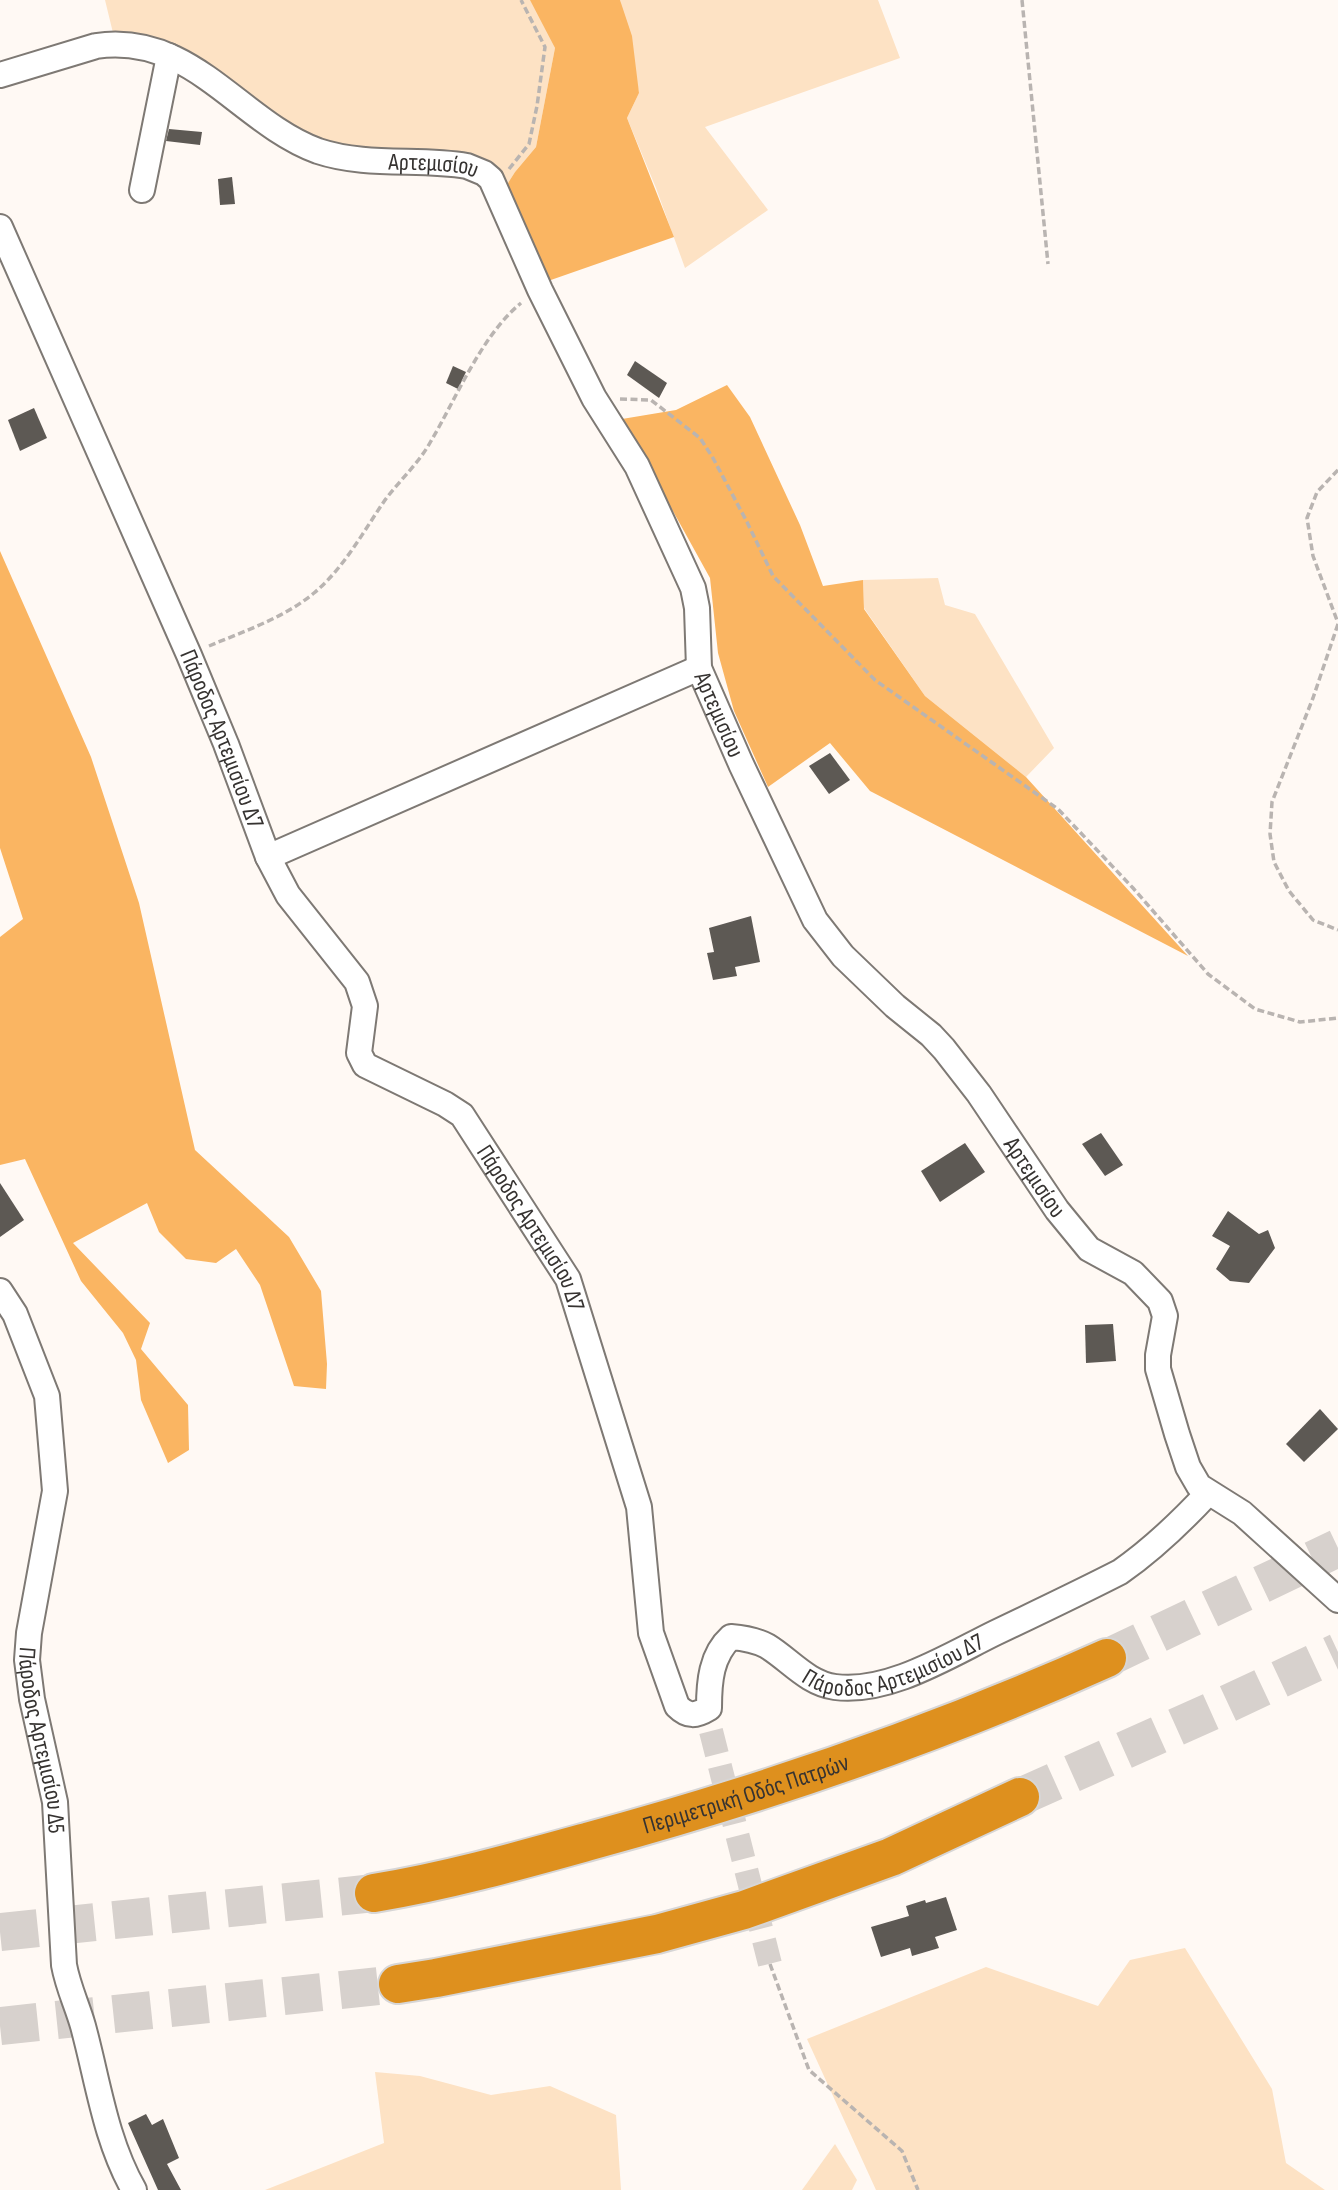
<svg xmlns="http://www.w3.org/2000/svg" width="1338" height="2190" font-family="'Sofia Sans Condensed',sans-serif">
  <rect width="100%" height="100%" fill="#fff9f4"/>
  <g fill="#fde2c4">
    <polygon points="105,0 532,0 555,48 536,147 515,172 503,191 493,174 335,148 114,37"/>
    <polygon points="620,0 878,0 900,58 705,127 768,210 685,268 656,188 627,118 639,93"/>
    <polygon points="938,578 945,605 975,614 1054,748 1026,777 925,696 864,608 863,580"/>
    <polygon points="1185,1948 1272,2089 1286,2163 1325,2190 876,2190 807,2039 986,1967 1098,2006 1130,1960"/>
    <polygon points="375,2072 420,2076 491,2095 550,2086 616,2115 621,2190 265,2190 384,2143"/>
    <polygon points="835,2144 857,2180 852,2190 802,2190"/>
  </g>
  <g fill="#fab562">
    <polygon points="530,0 620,0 632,36 639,93 627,118 674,237 548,281 503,191 515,172 536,147 555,48"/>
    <polygon points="727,385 750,417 800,525 823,586 863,580 864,609 925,696 1026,777 1188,956 870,791 830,743 768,787 734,711 718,653 710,578 622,419 676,410"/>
    <polygon points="0,551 91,757 139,903 195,1150 289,1237 321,1291 327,1364 326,1389 294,1386 260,1285 236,1249 216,1263 186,1259 159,1232 147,1203 73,1243 150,1323 141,1349 188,1405 189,1450 168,1463 141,1400 136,1360 123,1333 81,1281 25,1159 0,1165 0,937 23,919 0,848"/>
  </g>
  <g fill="#5d5954">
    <polygon points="169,129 202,132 200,145 166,141"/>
    <polygon points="232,177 235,204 220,205 218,179"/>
    <polygon points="635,361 667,383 659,398 627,375"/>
    <polygon points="453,366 466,372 458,389 446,383"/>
    <polygon points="34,408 47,438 20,451 8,420"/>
    <polygon points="830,753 850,780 829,794 809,766"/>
    <polygon points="751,916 760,962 735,967 737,976 713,980 707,953 714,952 709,928"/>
    <polygon points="1101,1133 1123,1165 1105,1176 1082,1144"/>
    <polygon points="965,1143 985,1172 940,1202 921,1171"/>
    <polygon points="0,1183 24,1220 0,1237"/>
    <polygon points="1228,1211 1259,1234 1268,1230 1275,1248 1249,1283 1230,1281 1216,1269 1230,1246 1212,1236"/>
    <polygon points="1113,1324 1116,1361 1086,1363 1085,1325"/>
    <polygon points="1320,1409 1338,1429 1304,1462 1286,1444"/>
    <polygon points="946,1897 957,1930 935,1937 939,1948 912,1956 910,1948 881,1957 871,1927 909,1916 906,1906 925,1900 926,1903"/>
    <polygon points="146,2114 152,2125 163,2119 179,2158 167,2164 181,2190 158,2190 128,2123"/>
  </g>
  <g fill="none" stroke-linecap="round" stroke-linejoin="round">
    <polyline stroke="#d7d1cd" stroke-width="24" stroke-dasharray="24 12" stroke-linecap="butt" points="711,1731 770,1964"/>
    <g stroke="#d7d1cd" stroke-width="38" stroke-dasharray="38 19" stroke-linecap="butt">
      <polyline points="1107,1658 1338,1548"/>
      <polyline points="1020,1797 1212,1711 1338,1652"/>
      <polyline points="0,1932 374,1893"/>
      <polyline points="0,2026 398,1984"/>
    </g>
    <g stroke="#7e7974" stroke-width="28">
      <g id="minor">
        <path id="s1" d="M0 75 96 46C192 32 239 122 318 151 366 167 419 158 467 166L484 173 491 179 540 290 594 398 637 466 693 588 697 608 699 668 741 764 815 920 843 956 895 1006 931 1035 944 1049 979 1094 1057 1210 1089 1249 1133 1273 1160 1301 1165 1316 1158 1355V1369L1177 1434 1188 1467 1199 1486 1242 1513 1338 1600"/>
        <polyline points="142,190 169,56"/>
        <path id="s2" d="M0 227 189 655 226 744 268 857 288 895 357 982 365 1006 359 1053 365 1065 445 1104 462 1115 568 1279 639 1507 651 1633 677 1706C688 1717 696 1716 709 1708 709 1682 711 1655 731 1637 743 1638 756 1640 767 1646 790 1660 807 1683 835 1687 888 1694 948 1656 995 1633 1037 1613 1079 1593 1120 1572 1153 1549 1181 1522 1208 1493"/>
        <polyline points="268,857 699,668"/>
        <path id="s3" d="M0 1291 15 1314 47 1396 55 1491 29 1633 27 1660 32 1699 55 1802 64 1965C68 1987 77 2005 83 2026 98 2081 105 2139 134 2190"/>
      </g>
    </g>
    <g stroke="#d7d6d6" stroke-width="42">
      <g id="motorway">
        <path id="s4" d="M374 1893C447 1881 518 1861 590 1841 767 1793 940 1733 1107 1658"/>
        <polyline points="398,1984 436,1978 657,1934 744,1910 891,1857 1020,1797"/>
      </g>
    </g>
    <g stroke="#b9b4b1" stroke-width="3.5" stroke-dasharray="7 3.5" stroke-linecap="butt">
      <polyline points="1022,0 1048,264"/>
      <polyline points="509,169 529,144 537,106 545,47 521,0"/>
      <polyline points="620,399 651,400 700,438 713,458 747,522 773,576 875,680 1058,809 1133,888 1208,974 1255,1009 1300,1022 1338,1018"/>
      <polyline points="1338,470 1317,492 1307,518 1313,556 1338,623"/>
      <polyline points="1338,624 1313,698 1272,802 1270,834 1274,862 1289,891 1313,920 1338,930"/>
      <path d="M209 646C244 631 284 618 314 593 344 568 363 532 385 500 400 480 419 463 431 441 457 397 481 336 521 303"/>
      <polyline points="770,1964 809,2070 902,2151 918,2190"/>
    </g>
    <use href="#minor" stroke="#fff" stroke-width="24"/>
    <use href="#motorway" stroke="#de901e" stroke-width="38"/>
  </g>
  <g text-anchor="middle" stroke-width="7" stroke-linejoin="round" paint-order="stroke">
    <g font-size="24" fill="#363331" stroke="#fff">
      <text dy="8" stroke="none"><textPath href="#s1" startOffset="469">Αρτεμισίου</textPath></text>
      <text dy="8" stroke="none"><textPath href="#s1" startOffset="1118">Αρτεμισίου</textPath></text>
      <text dy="8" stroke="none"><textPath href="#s2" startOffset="558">Πάροδος Αρτεμισίου Δ7</textPath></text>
      <text dy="8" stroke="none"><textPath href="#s1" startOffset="1685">Αρτεμισίου</textPath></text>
      <text dy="8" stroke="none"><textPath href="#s2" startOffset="1167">Πάροδος Αρτεμισίου Δ7</textPath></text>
      <text dy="8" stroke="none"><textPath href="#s2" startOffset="1964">Πάροδος Αρτεμισίου Δ7</textPath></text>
      <text dy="8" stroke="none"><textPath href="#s3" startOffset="464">Πάροδος Αρτεμισίου Δ5</textPath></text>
      <text dy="8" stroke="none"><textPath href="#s4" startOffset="385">Περιμετρική Οδός Πατρών</textPath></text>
    </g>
  </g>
</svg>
